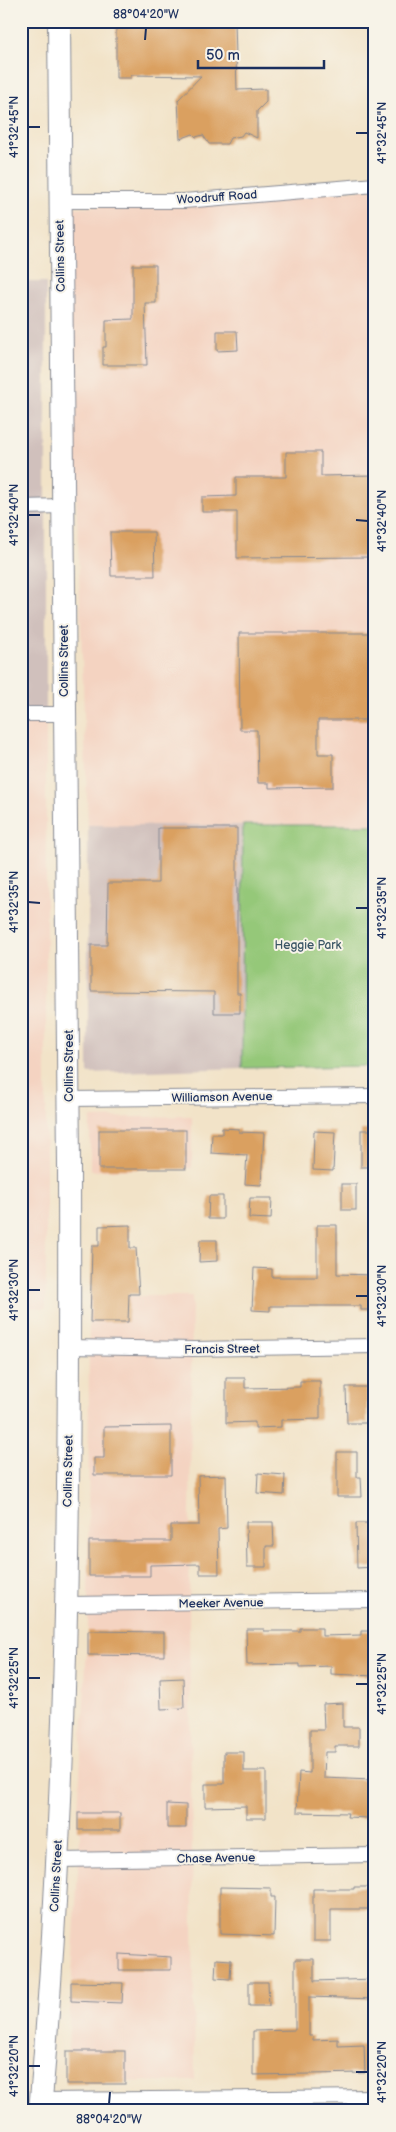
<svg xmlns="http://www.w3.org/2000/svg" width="396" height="2132" font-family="'Balsamiq Sans',sans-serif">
  <rect width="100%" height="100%" fill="#f7f3e8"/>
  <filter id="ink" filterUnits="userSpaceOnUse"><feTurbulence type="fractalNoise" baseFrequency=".02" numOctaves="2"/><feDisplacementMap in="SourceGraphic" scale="10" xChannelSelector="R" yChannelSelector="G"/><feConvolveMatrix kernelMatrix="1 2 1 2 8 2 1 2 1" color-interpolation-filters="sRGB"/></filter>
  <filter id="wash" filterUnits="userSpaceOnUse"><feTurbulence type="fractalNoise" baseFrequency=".0096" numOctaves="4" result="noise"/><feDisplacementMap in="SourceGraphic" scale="20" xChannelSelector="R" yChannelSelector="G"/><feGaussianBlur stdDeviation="1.12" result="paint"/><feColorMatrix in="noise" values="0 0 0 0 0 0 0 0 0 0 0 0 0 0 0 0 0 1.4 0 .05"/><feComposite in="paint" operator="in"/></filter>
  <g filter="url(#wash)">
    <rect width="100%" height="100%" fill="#f2e3c8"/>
    <g fill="#f4d3c1">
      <polygon points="375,189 375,825 88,825 66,208"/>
      <polygon points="21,712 46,713 46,1308 21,1308"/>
      <polygon points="192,1116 192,1168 90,1171 90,1118"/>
      <polygon points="89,1296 192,1296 189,1627 195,2081 66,2082 80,1833 77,1829 88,1628"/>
    </g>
    <g fill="#d0c0bc">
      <polygon points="21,282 46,282 46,713 21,712"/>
      <polygon points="88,825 243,825 242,1068 88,1073"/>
    </g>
    <polygon fill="#95c879" stroke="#587c6c" points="243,825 375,825 375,1066 242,1068"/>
    <g id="blocks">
      <g fill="#daa061">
        <polygon points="116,21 235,21 237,90 266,89 266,102 257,111 257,138 244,132 241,136 230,138 227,144 209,144 203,135 196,137 193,134 180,139 178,100 201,76 131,75 131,78 116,78"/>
        <polygon points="133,265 156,265 156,303 145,303 147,365 103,365 103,347 106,347 106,320 133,319"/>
        <polygon points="217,331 237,331 238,350 217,351"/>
        <polygon points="286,452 321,452 321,476 375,475 375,557 237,558 237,512 202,512 202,497 236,496 236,477 286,477"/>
        <polygon points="110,532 154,532 155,576 111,576"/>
        <polygon points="239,633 375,633 375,720 318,720 318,754 333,754 333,787 269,788 269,783 258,783 257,730 240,730"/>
        <polygon points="158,828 237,828 237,993 240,993 240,1013 214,1013 214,992 91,991 91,945 107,945 108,883 158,883"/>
        <polygon points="222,1128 239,1129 239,1132 264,1133 261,1185 245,1184 247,1155 211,1153 212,1134 222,1134"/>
        <rect x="99" y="1130" width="87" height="39"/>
        <rect x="361" y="1130" width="14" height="37"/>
        <polygon points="314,1131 335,1132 333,1171 313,1170"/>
        <rect x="342" y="1184" width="14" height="26"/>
        <polygon points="209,1196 223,1196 223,1219 208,1219"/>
        <polygon points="250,1198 272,1198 271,1219 249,1218"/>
        <polygon points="130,1225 130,1248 136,1248 139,1294 129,1294 128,1322 90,1322 92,1246 99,1246 99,1226"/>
        <polygon points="317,1225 337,1225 337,1274 373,1275 375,1310 361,1310 361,1306 270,1306 270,1311 252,1310 254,1268 272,1269 272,1277 317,1277"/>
        <polygon points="200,1240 217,1240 217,1261 199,1262"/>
        <polygon points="226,1378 245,1378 245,1388 300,1387 300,1381 320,1381 320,1419 281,1420 281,1427 255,1428 255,1422 226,1423"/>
        <polygon points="346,1387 367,1387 367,1423 347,1423"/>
        <polygon points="171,1426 171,1475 94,1475 94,1458 104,1458 104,1427"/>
        <polygon points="337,1452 357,1452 357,1477 361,1477 362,1497 337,1497"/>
        <polygon points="258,1473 285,1475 284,1495 257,1493"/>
        <polygon points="226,1475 227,1528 218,1529 219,1574 200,1574 200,1564 150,1565 150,1576 89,1576 89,1541 171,1541 171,1525 199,1525 198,1476"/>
        <polygon points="246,1522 273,1522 274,1546 266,1546 266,1567 247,1567"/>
        <polygon points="356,1523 375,1523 375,1567 357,1568"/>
        <polygon points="300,1628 322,1628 322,1636 361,1635 361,1631 375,1631 375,1676 331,1674 331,1666 300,1667 300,1664 247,1665 246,1629 264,1629 264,1631 300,1631"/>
        <polygon points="88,1631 164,1632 164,1656 88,1655"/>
        <polygon points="183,1678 184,1708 161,1709 160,1679"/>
        <polygon points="343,1703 343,1727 359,1727 359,1746 335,1746 335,1752 325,1752 324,1778 372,1780 371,1789 375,1789 375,1803 369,1803 368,1818 347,1817 348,1813 297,1812 299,1772 310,1773 310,1730 324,1730 323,1704"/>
        <polygon points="224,1752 244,1752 244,1771 266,1771 266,1818 246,1818 246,1806 205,1807 205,1784 224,1784"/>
        <polygon points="167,1804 186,1805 186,1828 167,1828"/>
        <rect x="78" y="1813" width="42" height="17"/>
        <polygon points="220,1887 271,1888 271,1897 275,1897 274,1936 220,1934"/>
        <polygon points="354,1887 375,1887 375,1909 331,1909 331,1941 313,1941 313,1889 354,1889"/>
        <polygon points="119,1954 171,1957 171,1970 119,1970"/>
        <polygon points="216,1959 231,1960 230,1979 215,1978"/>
        <polygon points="295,1959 314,1959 314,1981 375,1979 375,1999 309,1997 309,2036 313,2036 313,2040 338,2039 338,2046 364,2045 365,2073 253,2075 253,2031 295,2030"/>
        <polygon points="71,1982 123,1983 122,2003 71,2001"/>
        <polygon points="249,1982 268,1982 269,2006 249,2006"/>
        <rect x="66" y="2051" width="59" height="33"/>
      </g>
    </g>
  </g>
  <g filter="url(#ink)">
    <use href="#blocks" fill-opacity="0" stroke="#868993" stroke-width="1"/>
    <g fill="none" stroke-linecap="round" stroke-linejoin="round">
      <g stroke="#868993" stroke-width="16">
        <g id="street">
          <polyline points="59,201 184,201 375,185"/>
          <polyline points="21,507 62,506"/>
          <polyline points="21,714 64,714"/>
          <polyline points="69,1099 375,1096"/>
          <polyline points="69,1347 194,1349 375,1346"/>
          <polyline points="67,1604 375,1600"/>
          <polyline points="58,1860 375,1855"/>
          <polyline points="41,2100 375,2097"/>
        </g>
      </g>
      <g stroke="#868993" stroke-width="24">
        <path id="primary" d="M40 2111C68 1797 70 1481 69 1166 67 785 59 403 59 21"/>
      </g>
      <use href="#street" stroke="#fff" stroke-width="14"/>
      <use href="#primary" stroke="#fff" stroke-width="22"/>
    </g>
  </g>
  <path fill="none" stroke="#1b2f5e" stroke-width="2" d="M145 40 146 28M28 127H40M356 133H368M28 515H40M356 520 368 521M28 902 40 903M356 908H368M28 1290H40M356 1296H368M28 1678H40M356 1684H368M28 2066H40M356 2072H368M109 2104 110 2092"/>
  <g text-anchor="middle" stroke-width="4" stroke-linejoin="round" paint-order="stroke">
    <g font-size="12" fill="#1b2f5e" stroke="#f7f3e8">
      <text transform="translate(217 197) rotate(-4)" y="4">Woodruff Road</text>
      <text transform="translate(60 256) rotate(-91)" y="4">Collins Street</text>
      <text transform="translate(64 661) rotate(-90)" y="4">Collins Street</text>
      <text transform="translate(69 1066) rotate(-90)" y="4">Collins Street</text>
      <text transform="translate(222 1097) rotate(-1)" y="4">Williamson Avenue</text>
      <text transform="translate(222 1349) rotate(-1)" y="4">Francis Street</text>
      <text transform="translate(68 1471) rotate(-89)" y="4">Collins Street</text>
      <text transform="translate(221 1603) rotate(-1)" y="4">Meeker Avenue</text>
      <text transform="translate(216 1858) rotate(-1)" y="4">Chase Avenue</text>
      <text transform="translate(56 1876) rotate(-87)" y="4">Collins Street</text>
    </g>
    <g font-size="12" fill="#3a5565" stroke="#f7f3e8">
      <text x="308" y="949">Heggie Park</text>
    </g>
  </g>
  <rect width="396" height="2132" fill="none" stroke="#f7f3e8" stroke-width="55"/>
  <path d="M198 60v8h126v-8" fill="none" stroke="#1b2f5e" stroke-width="2.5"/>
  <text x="206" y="60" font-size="15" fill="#1b2f5e" stroke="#f7f3e8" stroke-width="4" paint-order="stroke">50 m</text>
  <rect x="28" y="28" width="340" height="2076" fill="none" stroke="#1b2f5e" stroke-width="2"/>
  <g font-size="12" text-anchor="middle" fill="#1b2f5e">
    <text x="146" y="18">88°04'20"W</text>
    <text transform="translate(14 127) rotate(-90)" y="4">41°32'45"N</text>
    <text transform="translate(382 133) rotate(-90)" y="4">41°32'45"N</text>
    <text transform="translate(14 515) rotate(-90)" y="4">41°32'40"N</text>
    <text transform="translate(382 521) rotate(-90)" y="4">41°32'40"N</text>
    <text transform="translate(14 902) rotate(-90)" y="4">41°32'35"N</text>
    <text transform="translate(382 908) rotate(-90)" y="4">41°32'35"N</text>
    <text transform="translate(14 1290) rotate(-90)" y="4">41°32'30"N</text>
    <text transform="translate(382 1296) rotate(-90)" y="4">41°32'30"N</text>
    <text transform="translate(14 1678) rotate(-90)" y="4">41°32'25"N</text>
    <text transform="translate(382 1684) rotate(-90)" y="4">41°32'25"N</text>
    <text transform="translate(14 2066) rotate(-90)" y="4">41°32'20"N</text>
    <text transform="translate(382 2072) rotate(-90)" y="4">41°32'20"N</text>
    <text x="109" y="2123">88°04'20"W</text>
  </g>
</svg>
